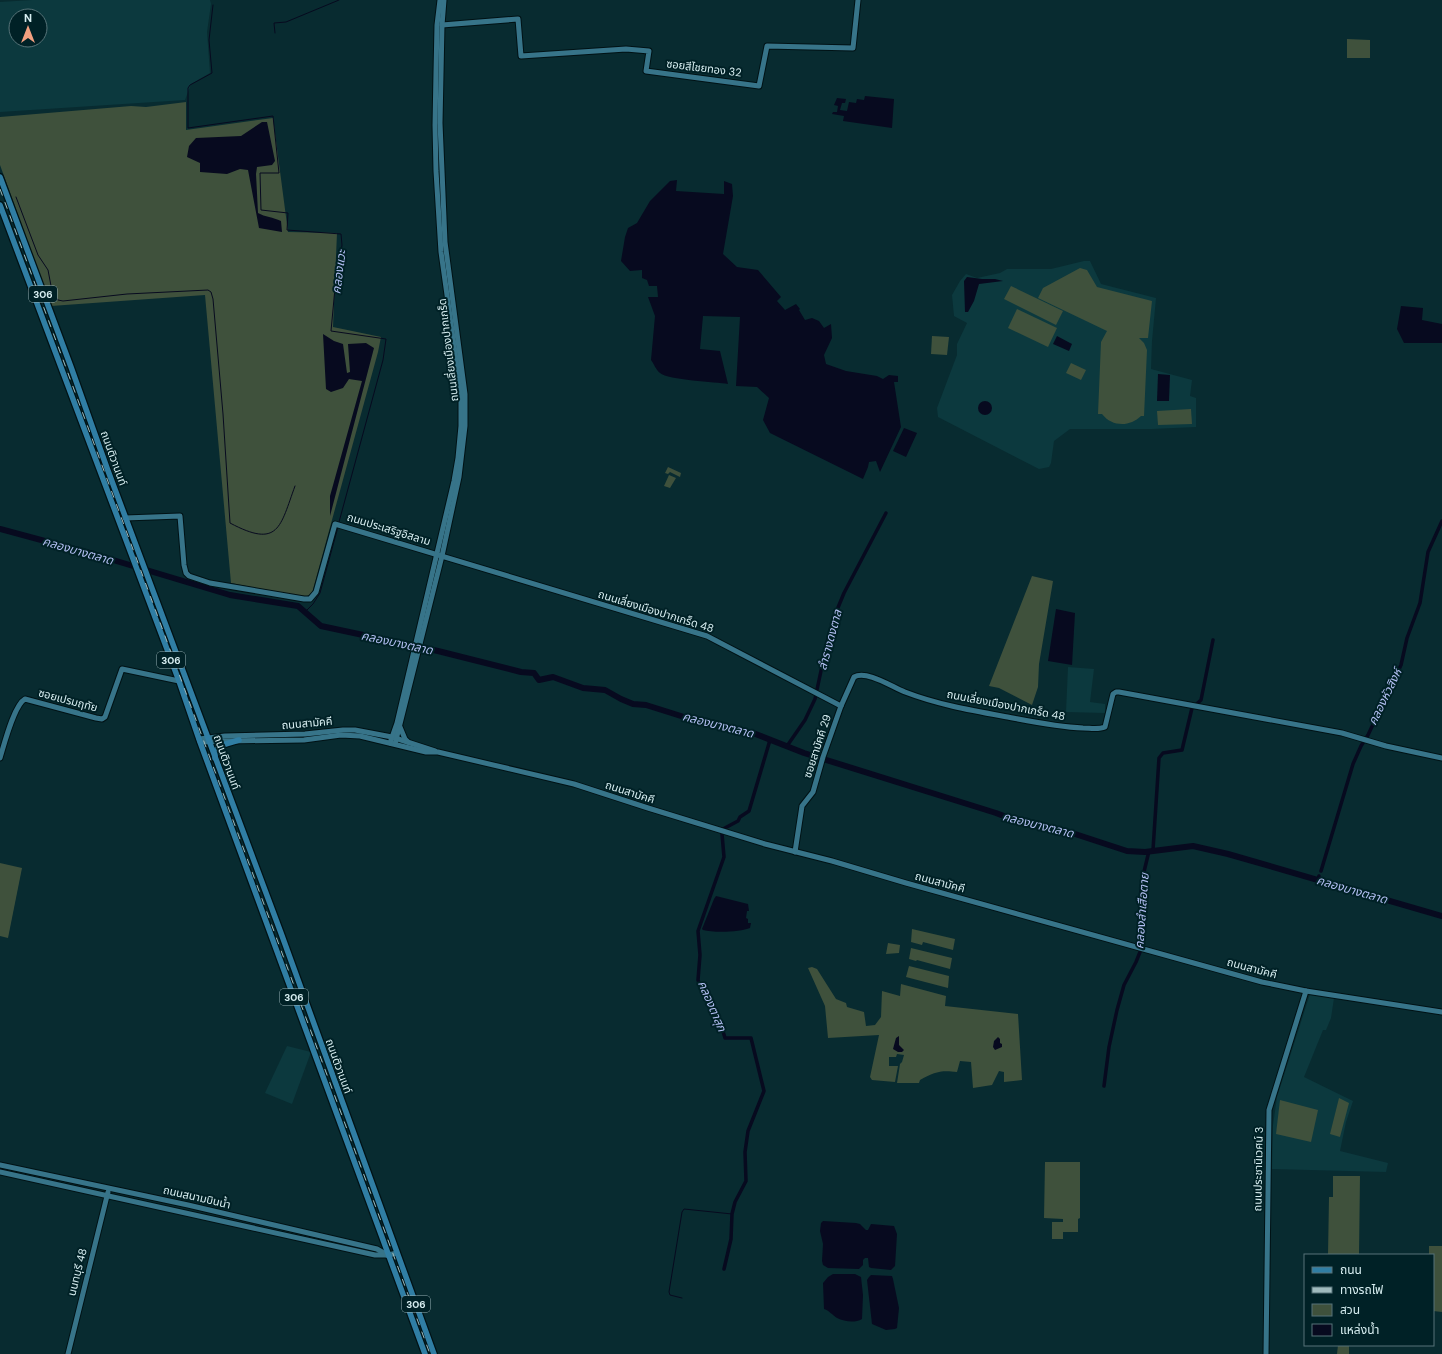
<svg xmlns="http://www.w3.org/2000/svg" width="1442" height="1354" font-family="'DM Sans','Noto Sans Thai',sans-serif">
  <rect width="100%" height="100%" fill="#082b30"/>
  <g fill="#0c393e" fill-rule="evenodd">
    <path d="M32 0H210L211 4 207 32 210 73 191 84 185 100 0 112V2ZM16 16H40V40H16Z"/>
    <polygon points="1084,261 1090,261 1101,284 1156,298 1152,341 1151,369 1192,380 1190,396 1196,398 1196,427 1152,429 1070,429 1054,441 1051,463 1049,467 1039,469 938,417 937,408 957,355 957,344 967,323 954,316 952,295 960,281 966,274 977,278 1000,273 1007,269 1051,269"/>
    <polygon points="1068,667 1094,669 1090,702 1105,704 1105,713 1066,712"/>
    <polygon points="1310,994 1334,998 1331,1018 1326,1030 1323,1030 1304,1077 1353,1101 1346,1122 1340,1151 1388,1163 1386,1172 1272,1169 1273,1125 1277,1097"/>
    <polygon points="287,1046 311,1052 292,1104 265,1093"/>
  </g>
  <g fill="#3f513c">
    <polygon points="1347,39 1370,40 1370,58 1347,58"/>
    <polygon points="186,102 186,130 273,118 288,232 337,233 333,327 381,337 378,352 312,593 307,596 301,597 231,583 205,295 51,306 0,165 0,117 131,106 146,107"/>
    <path d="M1080 268 1087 270 1097 287 1152 301 1148 338H1139L1144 343 1147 350 1144 416H1141C1130 427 1112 427 1102 414H1098L1101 342 1107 331 1038 298 1043 288Z"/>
    <polygon points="1011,286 1063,311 1056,325 1004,299"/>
    <polygon points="1017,309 1057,328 1048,347 1008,328"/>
    <polygon points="932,336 949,337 947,355 931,354"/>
    <polygon points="1071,363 1086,370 1081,380 1066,373"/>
    <polygon points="1191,409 1192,424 1158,425 1157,411"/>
    <polygon points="668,467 681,473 680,477 670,472 668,474 665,473"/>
    <polygon points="669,475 676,478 670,488 664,486"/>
    <polygon points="1032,576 1053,581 1039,664 1038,687 1032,705 999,688 989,686"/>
    <polygon points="0,863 22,868 8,938 0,936"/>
    <polygon points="912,929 955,939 953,950 923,942 922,945 911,942"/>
    <polygon points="888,943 900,945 899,953 886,954"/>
    <polygon points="911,948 952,958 950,969 917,960 916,961 909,959"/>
    <polygon points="909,966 949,976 948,988 906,977"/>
    <path d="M812 967 817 969 836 999 846 1003 847 1007 864 1012 866 1026 875 1025 881 1017 882 991 900 996 901 984 946 996 945 1006 1018 1014 1022 1080 1004 1082V1072L999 1071 992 1085 973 1088 971 1062 960 1061 957 1072C940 1070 935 1072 920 1080L919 1083H897L900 1064 902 1062 904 1055 897 1054 896 1057H889V1066H898L895 1082 872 1080 870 1077 879 1035 828 1038 825 1006 808 968Z"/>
    <polygon points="1339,1098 1349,1103 1340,1137 1330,1134"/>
    <polygon points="1280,1100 1318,1110 1311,1142 1276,1134"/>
    <polygon points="1045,1162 1080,1162 1080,1218 1078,1219 1078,1232 1063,1232 1063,1239 1052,1239 1052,1222 1063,1222 1063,1219 1044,1218"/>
    <polygon points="1333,1176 1360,1176 1359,1255 1328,1255 1329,1197 1333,1197"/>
    <polygon points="1429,1246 1442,1246 1442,1312 1433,1311 1433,1255 1429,1255"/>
    <polygon points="1338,1345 1349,1345 1349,1354 1337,1354"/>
  </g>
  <g fill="#070a1f">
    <polygon points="865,96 894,99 892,128 843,121 844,116 832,114 833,112 837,112 838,106 834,105 837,98 846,99 845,103 842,103 840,110 847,111 849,102 856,103 857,99 864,100"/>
    <path d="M262 122H267L275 161 272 165 257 167 256 174 258 213C265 217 273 217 281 221L282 232 259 228 248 170 240 169 227 174 200 172V163L187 157 189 146 196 138 241 136Z"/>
    <path d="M677 180 676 191 724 194V181L732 184 733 196 723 254 737 267 758 270 781 297 777 301 785 310 796 304 800 309 799 310 805 320 812 318 819 321 824 328 831 324 832 338 824 355 826 364 846 371 877 376 883 379 889 375 898 376V382H894L901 427 880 472 876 461 869 462 868 467 863 479 770 433 763 420 769 398 757 387 736 386 740 317 703 316 700 349 720 351 728 384C716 382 668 380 660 373 656 370 654 364 651 360L655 316 648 297H658L657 286H649L647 280 642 278V270L630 271 621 261 625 237 628 228 637 223 650 201 670 181Z"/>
    <polygon points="967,277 982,279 995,279 1003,281 979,284 974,301 968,312 965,312 964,281"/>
    <polygon points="1401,306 1423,308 1422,320 1442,324 1442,343 1404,343 1397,329"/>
    <polygon points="323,334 334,341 343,344 347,373 350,372 348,344 366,343 374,348 330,516 330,496 362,381 349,379 343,388 331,392 326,389"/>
    <polygon points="1057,336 1072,344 1069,351 1053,344"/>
    <polygon points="1158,374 1170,375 1169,401 1157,401"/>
    <circle cx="985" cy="408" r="7"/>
    <polygon points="904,428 917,433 906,457 893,451"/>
    <polygon points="1056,609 1075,613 1072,665 1048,661"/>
    <path d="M716 896 748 904 749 911H747L746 918 748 919V923H751L750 928C741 932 714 933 703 930L702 929 714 899Z"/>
    <polygon points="899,1036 899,1045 904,1050 902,1052 898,1052 893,1049 896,1038"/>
    <polygon points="998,1037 1000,1039 1000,1043 1002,1044 1002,1047 995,1050 993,1047 994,1041"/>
    <polygon points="823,1221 856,1223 860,1224 866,1230 868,1230 871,1224 894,1226 897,1234 895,1266 891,1270 871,1268 869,1267 868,1258 865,1258 863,1260 863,1265 859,1269 828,1268 823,1265 822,1261 823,1244 820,1231 821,1223"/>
    <path d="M833 1274H855L861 1277 863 1295 862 1319C855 1323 845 1322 837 1318 832 1315 830 1311 824 1309L823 1283 828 1277Z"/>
    <polygon points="871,1275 892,1276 893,1279 899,1308 897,1328 895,1329 886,1330 872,1324 867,1280 869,1277"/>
  </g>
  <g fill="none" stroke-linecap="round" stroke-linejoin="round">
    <g stroke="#070a1f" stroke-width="1">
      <polyline points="213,5 209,40 212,73 190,85 188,88 188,128 273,116 279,173 260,173 261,210 288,213 287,230 341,234 342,245 335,288 331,331 386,339 383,360 339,522"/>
      <polyline points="275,33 274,23 286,22 339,0"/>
      <path d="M16 197 38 255 48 270 52 291 58 300 63 301 127 294 208 290 211 292 213 299 223 414 230 523C279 549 280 527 295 486"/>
      <polyline points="305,612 313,604 320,593 338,527"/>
      <polyline points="682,1298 670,1295 669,1292 682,1212 684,1209 732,1214"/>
    </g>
    <g stroke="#070a1f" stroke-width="3.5">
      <polyline points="787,746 805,720 815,699 828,638 837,610 844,593 886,513"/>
      <polyline points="723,829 738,821 740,817 749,811 770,740"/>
      <polyline points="722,834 724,857 698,931 700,955 698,980 700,986 720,1021 725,1038 751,1038 764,1091 748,1131 745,1152 746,1181 735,1202 732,1214 731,1239 724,1269"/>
      <polyline points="1153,850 1159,758 1163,753 1182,750 1192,708 1201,700 1213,640"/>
      <polyline points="1321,871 1353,764 1361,746 1368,735 1401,665 1407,638 1420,603 1428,552 1442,521"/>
      <polyline points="1318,880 1319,876"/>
      <polyline points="1104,1086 1109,1047 1117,1010 1124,985 1136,962 1140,952 1141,945 1139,923 1142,880 1149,851"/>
    </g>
    <polyline stroke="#070a1f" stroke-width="6" points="0,529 93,554 230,595 298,606 321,626 438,651 521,672 534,673 539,680 553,677 583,688 605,690 621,699 633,704 646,705 700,722 715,724 733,730 753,733 804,753 996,813 1022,823 1069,832 1127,851 1145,852 1193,846 1228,854 1442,916"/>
    <g stroke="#001215" stroke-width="7">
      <g id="secondary">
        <polyline points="442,25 518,19 521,56 626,49 649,51 646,71 759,86 767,46 853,48 858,0"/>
        <polyline points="125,518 180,516 184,565 186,573 189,576 210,583 304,599 310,599 316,592 335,524 707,636 841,706"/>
        <polyline points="400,727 405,739 408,742"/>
        <polyline points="199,739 225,736 305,734 343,730 355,730 392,737 435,751"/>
        <polyline points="200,742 225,741 304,740 341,735 360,736 426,752 438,752 574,784 648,808 765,844 832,861 906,883 1262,982 1306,991 1442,1012"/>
        <polyline points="390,743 397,723 454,481 458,458 461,426 461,395 441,252 436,171 435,125 436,72 437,25 440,0"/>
        <polyline points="395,744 442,556 459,477 465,426 465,394 445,242 440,123 442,25 444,0"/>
        <path d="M0 758C4 745 14 705 25 699L96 718 102 719 105 717 122 669 179 681"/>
        <path d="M795 852 802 806 813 792 823 757 841 706 854 677C867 670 892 687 905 692 936 704 969 710 1002 716 1029 721 1056 727 1083 728 1090 728 1098 730 1105 727L1113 694 1116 692H1119L1342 733 1386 746 1442 758"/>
        <polyline points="0,1165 188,1205 377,1249 387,1255"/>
        <polyline points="0,1172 375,1255 388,1255 397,1253"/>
        <polyline points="68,1354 108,1192"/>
        <polyline points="1266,1354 1269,1110 1306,991"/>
      </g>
    </g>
    <g stroke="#001215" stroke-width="8">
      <g id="primary">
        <polyline points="0,177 71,367 107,468 281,933 434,1354"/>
        <polyline points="0,205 179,681 200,742 425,1354"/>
        <polyline points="215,758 215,752 219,746 239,740"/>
      </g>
    </g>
    <use href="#secondary" stroke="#377489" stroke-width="5"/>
    <use href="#primary" stroke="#307ea4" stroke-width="5.5"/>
    <polyline stroke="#9fbabd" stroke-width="1" stroke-dasharray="7 7" stroke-linecap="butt" points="0,189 430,1354"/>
  </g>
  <g text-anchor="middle" stroke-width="4" stroke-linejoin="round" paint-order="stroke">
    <g fill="#002126" stroke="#97b1b5" stroke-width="1">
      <rect x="29" y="286" width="28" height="16" rx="3"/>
      <rect x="157" y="652" width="28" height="16" rx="3"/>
      <rect x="280" y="989" width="28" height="16" rx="3"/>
      <rect x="402" y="1296" width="28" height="16" rx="3"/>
    </g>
    <g font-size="10" font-weight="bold" fill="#d8eff2">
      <text x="43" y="298">306</text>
      <text x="171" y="664">306</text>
      <text x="294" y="1001">306</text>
      <text x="416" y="1308">306</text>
    </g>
    <g font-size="11" fill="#d8eff2" stroke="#002126">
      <text transform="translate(704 68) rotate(7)" y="4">ซอยสีไชยทอง 32</text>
      <text transform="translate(448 350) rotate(-97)" y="4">ถนนเลี่ยงเมืองปากเกร็ด</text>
      <text transform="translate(114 458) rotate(70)" y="4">ถนนติวานนท์</text>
      <text transform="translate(389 529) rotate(17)" y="4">ถนนประเสริฐอิสลาม</text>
      <text transform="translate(656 611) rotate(17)" y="4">ถนนเลี่ยงเมืองปากเกร็ด 48</text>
      <text transform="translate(68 700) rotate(15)" y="4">ซอยเปรมฤทัย</text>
      <text transform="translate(1006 705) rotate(11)" y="4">ถนนเลี่ยงเมืองปากเกร็ด 48</text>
      <text transform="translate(307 723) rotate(-5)" y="4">ถนนสามัคคี</text>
      <text transform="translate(817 746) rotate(-72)" y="4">ซอยสามัคคี 29</text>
      <text transform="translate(227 762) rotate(70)" y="4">ถนนติวานนท์</text>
      <text transform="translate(630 792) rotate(18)" y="4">ถนนสามัคคี</text>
      <text transform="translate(940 882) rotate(15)" y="4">ถนนสามัคคี</text>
      <text transform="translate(1252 968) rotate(15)" y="4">ถนนสามัคคี</text>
      <text transform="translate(339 1066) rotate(70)" y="4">ถนนติวานนท์</text>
      <text transform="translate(1258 1169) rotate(-89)" y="4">ถนนประชานิเวศน์ 3</text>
      <text transform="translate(197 1197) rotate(13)" y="4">ถนนสนามบินน้ำ</text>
      <text transform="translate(77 1272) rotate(-76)" y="4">นนทบุรี 48</text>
    </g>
    <g font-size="12" font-style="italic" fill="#b2bff2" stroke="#002126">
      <text transform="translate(339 272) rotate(-83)" y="4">คลองแวะ</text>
      <text transform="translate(78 551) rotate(16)" y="4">คลองบางตลาด</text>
      <text transform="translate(830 640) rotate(-75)" y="4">ลำรางดงตาล</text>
      <text transform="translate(397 643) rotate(12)" y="4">คลองบางตลาด</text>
      <text transform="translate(1385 697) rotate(-64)" y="4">คลองหัวสิงห์</text>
      <text transform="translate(718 725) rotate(14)" y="4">คลองบางตลาด</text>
      <text transform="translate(1038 825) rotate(14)" y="4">คลองบางตลาด</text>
      <text transform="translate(1352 890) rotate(16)" y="4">คลองบางตลาด</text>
      <text transform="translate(1142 911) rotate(-86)" y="4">คลองลำเสือตาย</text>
      <text transform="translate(712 1006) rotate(67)" y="4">คลองตาสุก</text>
    </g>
  </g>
  <rect x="1304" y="1254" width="130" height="92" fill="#002126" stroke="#567378"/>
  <rect x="1312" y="1267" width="20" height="6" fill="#307ea4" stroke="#567378"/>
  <text x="1340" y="1274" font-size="12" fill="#d8eff2">ถนน</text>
  <rect x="1312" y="1287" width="20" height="6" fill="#9fbabd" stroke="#567378"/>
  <text x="1340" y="1294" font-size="12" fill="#d8eff2">ทางรถไฟ</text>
  <rect x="1312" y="1304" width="20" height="12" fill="#3f513c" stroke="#567378"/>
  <text x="1340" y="1314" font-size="12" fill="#d8eff2">สวน</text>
  <rect x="1312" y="1324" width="20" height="12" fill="#070a1f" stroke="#567378"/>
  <text x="1340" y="1334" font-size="12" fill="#d8eff2">แหล่งน้ำ</text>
  <g transform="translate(28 28)"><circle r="19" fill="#002126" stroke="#567378"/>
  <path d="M0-3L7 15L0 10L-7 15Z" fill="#f2a080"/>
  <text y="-6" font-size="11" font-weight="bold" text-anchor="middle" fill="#d8eff2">N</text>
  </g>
</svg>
